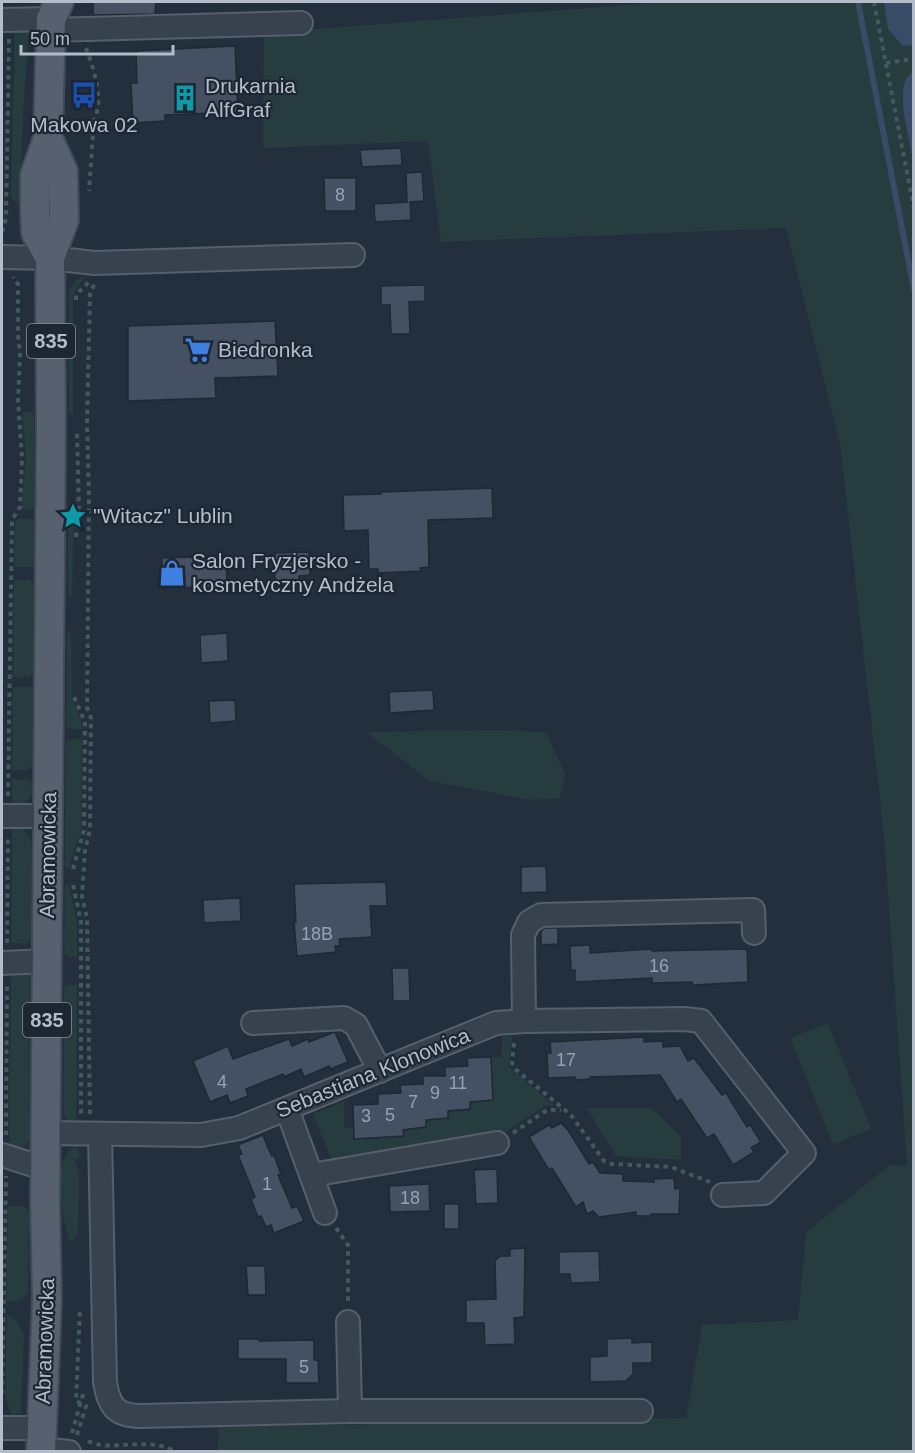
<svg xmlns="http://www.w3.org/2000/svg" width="915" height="1453" font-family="Helvetica,sans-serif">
  <rect width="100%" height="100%" fill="#242f3e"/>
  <g fill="#263c3f">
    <polygon points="666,2 913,2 913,1451 218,1452 219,1427 686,1418 702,1325 798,1320 806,1232 890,1165 907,1166 884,836 840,443 786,228 441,242 428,141 263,148 264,33"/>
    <polygon points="15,24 29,27 23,114 20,201 15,202 11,198"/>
    <polygon points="86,275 73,295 73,417 69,412 69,290 76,280"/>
    <polygon points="22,412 31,412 34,415 34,506 31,509 21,509 26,457"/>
    <polygon points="74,499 76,499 73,540 72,598 68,594 68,504"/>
    <polygon points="17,519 31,519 34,522 34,565 31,567 14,567 15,524"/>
    <polygon points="14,580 30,580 33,584 33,674 29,677 13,677"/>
    <polygon points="71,630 72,699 82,723 81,729 68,729 66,726 67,633"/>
    <polygon points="13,687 30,687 33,690 32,766 29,770 12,770"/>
    <polygon points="499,730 546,732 565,774 560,798 531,800 430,781 366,732"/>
    <polygon points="82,738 81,830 68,870 65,866 66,741"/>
    <polygon points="12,779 29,780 32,783 31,796 26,802 15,806 12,799"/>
    <polygon points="15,826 23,828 31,840 31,939 26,944 11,943 12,832"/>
    <polygon points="68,883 77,921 77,957 68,957 64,953 65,887"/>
    <polygon points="11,967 30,969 29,1140 20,1151 9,1151"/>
    <polygon points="67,985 77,985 76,1128 68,1122 63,1114 64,988"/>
    <polygon points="828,1023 871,1129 833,1144 790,1038"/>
    <polygon points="503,1036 512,1036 509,1066 554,1106 545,1106 495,1139 333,1164 313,1114 344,1102 344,1128 353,1128 354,1139 379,1138 379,1136 403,1136 403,1127 426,1127 425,1118 448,1118 448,1109 470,1109 470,1100 493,1100 491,1057 501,1057"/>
    <polygon points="587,1108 651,1108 681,1137 681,1160 616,1156"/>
    <path d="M77 1145 80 1157 75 1160 79 1174 78 1235 70 1242C63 1218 49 1159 77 1145Z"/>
    <path d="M8 1206H24L29 1211 28 1291C24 1300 15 1302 6 1301Z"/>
    <polygon points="7,1314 17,1321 24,1335 21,1413 12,1415 5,1398"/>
  </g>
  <g fill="#394c67">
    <polygon points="884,2 913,2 913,45 903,46 888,29"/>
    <path d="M913 72V159C910 139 892 83 913 72Z"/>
  </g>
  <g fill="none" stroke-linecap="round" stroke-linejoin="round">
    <polyline stroke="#394c67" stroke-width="6" points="858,2 914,290"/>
  </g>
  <g fill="#455162" stroke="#1f2835" stroke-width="1.5">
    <polygon points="93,2 156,2 155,14 93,15"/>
    <polygon points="235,46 238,112 165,115 165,121 133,123 131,83 137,83 136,51"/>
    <polygon points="401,148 402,165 362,167 360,150"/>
    <polygon points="422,172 424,201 410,202 411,220 375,222 374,204 407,202 406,173"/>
    <polygon points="324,178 356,178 356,211 325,211"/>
    <polygon points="425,285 425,301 409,302 410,334 391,334 390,305 381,305 381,286"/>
    <polygon points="275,321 278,376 215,378 216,398 128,401 128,326"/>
    <polygon points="492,488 493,518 428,520 429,567 420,568 421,571 378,573 378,569 369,569 368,530 344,531 343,495 381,494 381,492"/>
    <polygon points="309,552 310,575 299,576 299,583 275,583 275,553"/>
    <polygon points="226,556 227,587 162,588 162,558"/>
    <polygon points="227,633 228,661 201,663 200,635"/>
    <polygon points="433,690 434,710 390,713 389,692"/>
    <polygon points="235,700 236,721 210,723 209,701"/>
    <polygon points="546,866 547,892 521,893 521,867"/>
    <polygon points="386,882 387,906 370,906 372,937 339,939 340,946 335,946 336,952 297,956 294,922 296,922 294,884"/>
    <polygon points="240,898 241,921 204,923 203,900"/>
    <polygon points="545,928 558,928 558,944 541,945 541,931"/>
    <polygon points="590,945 590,953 652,949 652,951 747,949 748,982 693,985 692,982 652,983 652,978 575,982 575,970 571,971 570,946"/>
    <polygon points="392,968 409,968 410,1001 393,1001"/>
    <polygon points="335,1032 348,1062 330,1069 329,1066 304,1077 301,1069 284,1077 283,1074 246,1089 248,1096 230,1103 227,1095 210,1102 193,1061 228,1046 233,1059 289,1039 292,1046 308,1039 309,1042"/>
    <polygon points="644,1037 644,1042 663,1041 663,1047 680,1046 688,1061 694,1058 722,1095 726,1093 747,1127 750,1125 761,1142 751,1148 754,1152 733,1165 714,1134 707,1138 681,1099 677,1102 660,1075 590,1077 590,1079 575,1080 575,1077 548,1078 547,1053 551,1053 550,1042"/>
    <polygon points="491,1057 493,1100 470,1102 470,1109 448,1111 448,1118 426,1120 426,1127 403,1130 404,1136 354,1139 353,1105 378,1104 378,1094 401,1093 400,1085 423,1084 423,1076 445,1076 445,1067 468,1066 467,1058"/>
    <polygon points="561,1123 568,1130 589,1164 593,1162 600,1173 623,1174 623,1181 654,1182 654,1179 674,1178 675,1189 680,1188 679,1214 651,1214 651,1216 636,1216 636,1212 599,1217 593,1211 587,1214 583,1202 576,1207 552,1168 549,1170 529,1137 549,1125 552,1128"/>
    <polygon points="263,1135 268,1148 272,1156 274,1155 281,1174 278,1175 292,1208 297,1206 304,1221 274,1233 271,1225 266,1227 261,1216 258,1217 251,1199 255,1197 238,1155 242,1154 238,1145"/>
    <polygon points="497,1169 498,1203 476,1204 474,1170"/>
    <polygon points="429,1184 430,1211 390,1212 389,1186"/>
    <rect x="444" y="1204" width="15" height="25"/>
    <polygon points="525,1248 524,1317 514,1318 515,1344 485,1345 484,1323 466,1323 466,1300 496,1299 495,1261 500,1256 510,1256 510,1249"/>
    <polygon points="599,1251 600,1282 571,1283 570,1274 559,1274 559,1252"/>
    <polygon points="246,1266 265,1266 266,1295 248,1295"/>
    <polygon points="632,1338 632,1343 652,1342 652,1363 633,1363 633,1374 626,1381 590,1382 590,1357 607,1356 607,1339"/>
    <polygon points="238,1339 259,1339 259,1341 314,1340 314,1360 318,1360 319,1383 286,1383 286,1359 238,1359"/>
  </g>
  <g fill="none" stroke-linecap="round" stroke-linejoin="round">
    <g stroke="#565f6c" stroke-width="26">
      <g id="minor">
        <polyline points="2,20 51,19"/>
        <polyline points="50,30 301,23"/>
        <polyline points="2,257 50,258 95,263 353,255"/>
        <polyline points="2,816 49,816"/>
        <polyline points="2,963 47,961"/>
        <polyline points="524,1021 523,935 529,922 541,915 753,910 754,933"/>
        <polyline points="253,1023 344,1018 356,1025 380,1071"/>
        <polyline points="287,1109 325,1213"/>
        <polyline points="46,1133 201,1135 239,1128 496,1023 524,1021 685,1019 701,1021 804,1153 764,1193 723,1195"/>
        <path d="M100 1134 105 1382C109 1407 116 1416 142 1416L350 1411H641"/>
        <polyline points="2,1155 46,1169"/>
        <polyline points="312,1175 497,1143"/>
        <polyline points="348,1322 350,1411"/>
        <polyline points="2,1428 42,1428"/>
        <polyline points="41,1449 69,1452"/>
      </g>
    </g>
    <g stroke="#414a57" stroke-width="32">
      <g id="major">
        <polyline points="50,258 36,233 35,210 35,175 48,138 51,19 59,2"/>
        <polyline points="41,1452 47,1299 45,1200 51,423 50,258 64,220 63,171 48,138"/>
      </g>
    </g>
    <g stroke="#44595c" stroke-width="4" stroke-dasharray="4.5 4.5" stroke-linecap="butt">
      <polyline points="874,2 914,209"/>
      <path d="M86 48C94 70 104 98 94 121L89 191"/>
      <polyline points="886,63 914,59"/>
      <polyline points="2,232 6,218 9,38"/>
      <polyline points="76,300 76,295 89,282"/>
      <polyline points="76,537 79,513 77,433"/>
      <polyline points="8,796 12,520 20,507 22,458 18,401 20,353 18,335 18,284 13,277"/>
      <polyline points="73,869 84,830 85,722 74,697"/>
      <polyline points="73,885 81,921 81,1114"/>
      <polyline points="7,943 8,837"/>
      <polyline points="514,1043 512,1063 515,1069 571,1115 604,1161 612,1164 671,1167 710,1182"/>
      <polyline points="90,1114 87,918 82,896 85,851 90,829 91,718 87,708 89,496 87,423 90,292 96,282"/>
      <polyline points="513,1133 547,1110 561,1110"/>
      <polyline points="6,1135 7,984"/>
      <polyline points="336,1228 348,1245 348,1303"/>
      <polyline points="2,1394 6,1176"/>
      <polyline points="72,1433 84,1391"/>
      <polyline points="77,1435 86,1406 76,1401 80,1309"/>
      <path d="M88 1441C112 1453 152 1435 175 1452"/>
    </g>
    <use href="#minor" stroke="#38414e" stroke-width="22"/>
    <use href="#major" stroke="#56606e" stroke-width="28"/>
  </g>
  <defs>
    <g id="bus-bare" transform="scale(2.07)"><path d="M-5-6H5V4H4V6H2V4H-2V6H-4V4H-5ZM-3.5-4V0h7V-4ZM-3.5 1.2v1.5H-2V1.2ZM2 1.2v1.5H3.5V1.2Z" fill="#1a4fb4" stroke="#1d2633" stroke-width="2.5" paint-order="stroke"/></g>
    <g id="building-bare" transform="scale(2.07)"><path d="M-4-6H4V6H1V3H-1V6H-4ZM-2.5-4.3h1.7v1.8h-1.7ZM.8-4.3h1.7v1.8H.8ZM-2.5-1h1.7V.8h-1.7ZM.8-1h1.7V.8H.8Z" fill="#0f9aa8" stroke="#1d2633" stroke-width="2.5" paint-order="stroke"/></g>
    <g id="supermarket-bare" transform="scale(2.07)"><path d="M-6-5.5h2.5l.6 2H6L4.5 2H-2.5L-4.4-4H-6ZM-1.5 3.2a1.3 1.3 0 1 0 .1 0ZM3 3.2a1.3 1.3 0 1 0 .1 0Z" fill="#3f7fe0" stroke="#1d2633" stroke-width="2.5" paint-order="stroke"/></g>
    <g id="sight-bare" transform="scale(2.07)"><path d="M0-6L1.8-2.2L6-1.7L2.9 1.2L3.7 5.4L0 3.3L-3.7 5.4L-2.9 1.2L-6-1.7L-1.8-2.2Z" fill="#0f9aa8" stroke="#1d2633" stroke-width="2.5" paint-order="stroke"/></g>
    <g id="shop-bare" transform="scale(2.07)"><path d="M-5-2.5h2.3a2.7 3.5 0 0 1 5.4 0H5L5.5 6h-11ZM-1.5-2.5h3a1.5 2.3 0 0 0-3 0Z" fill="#3f7fe0" stroke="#1d2633" stroke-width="2.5" paint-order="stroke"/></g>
  </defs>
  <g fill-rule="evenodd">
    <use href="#bus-bare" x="84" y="95"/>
    <use href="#building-bare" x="185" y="98"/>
    <use href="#supermarket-bare" x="198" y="350"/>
    <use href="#sight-bare" x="73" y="516"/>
    <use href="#shop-bare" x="172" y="573"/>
  </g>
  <g text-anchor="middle" stroke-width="4.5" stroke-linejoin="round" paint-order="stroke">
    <g font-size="18" fill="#98a1af">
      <text x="340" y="201">8</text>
      <text x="317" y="940">18B</text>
      <text x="659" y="972">16</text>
      <text x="566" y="1066">17</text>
      <text x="222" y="1088">4</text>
      <text x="458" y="1089">11</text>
      <text x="435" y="1099">9</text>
      <text x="413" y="1108">7</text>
      <text x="390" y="1121">5</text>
      <text x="366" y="1122">3</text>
      <text x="267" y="1190">1</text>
      <text x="410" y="1204">18</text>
      <text x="304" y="1373">5</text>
    </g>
    <g fill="#1d2633" stroke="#878f9c" stroke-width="1.5">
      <rect x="27" y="324" width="48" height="34" rx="4.5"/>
      <rect x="23" y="1003" width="48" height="34" rx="4.5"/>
    </g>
    <g font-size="20" font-weight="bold" fill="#b4bcc9">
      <text x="51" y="348">835</text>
      <text x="47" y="1027">835</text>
    </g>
    <g font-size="21" fill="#b4bcc9" stroke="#1d2633" text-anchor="start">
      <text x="205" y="93">Drukarnia<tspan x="205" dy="24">AlfGraf</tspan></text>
      <text x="84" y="132" text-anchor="middle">Makowa 02</text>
      <text x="218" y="357">Biedronka</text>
      <text x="93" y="523">"Witacz" Lublin</text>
      <text x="192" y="568">Salon Fryzjersko -<tspan x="192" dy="24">kosmetyczny Andżela</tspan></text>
    </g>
    <g font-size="21" fill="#b4bcc9" stroke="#1d2633">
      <text transform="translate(48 855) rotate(-89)" y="7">Abramowicka</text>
      <text transform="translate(373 1073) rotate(-22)" y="7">Sebastiana Klonowica</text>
      <text transform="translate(45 1341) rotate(-88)" y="7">Abramowicka</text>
    </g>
  </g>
  <rect width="915" height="1453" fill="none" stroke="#b4bcc9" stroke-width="6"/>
  <path d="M21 45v9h152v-9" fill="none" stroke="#b4bcc9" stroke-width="3"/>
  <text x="30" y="45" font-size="18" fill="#b4bcc9" stroke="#1d2633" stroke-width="4.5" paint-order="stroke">50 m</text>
</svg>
